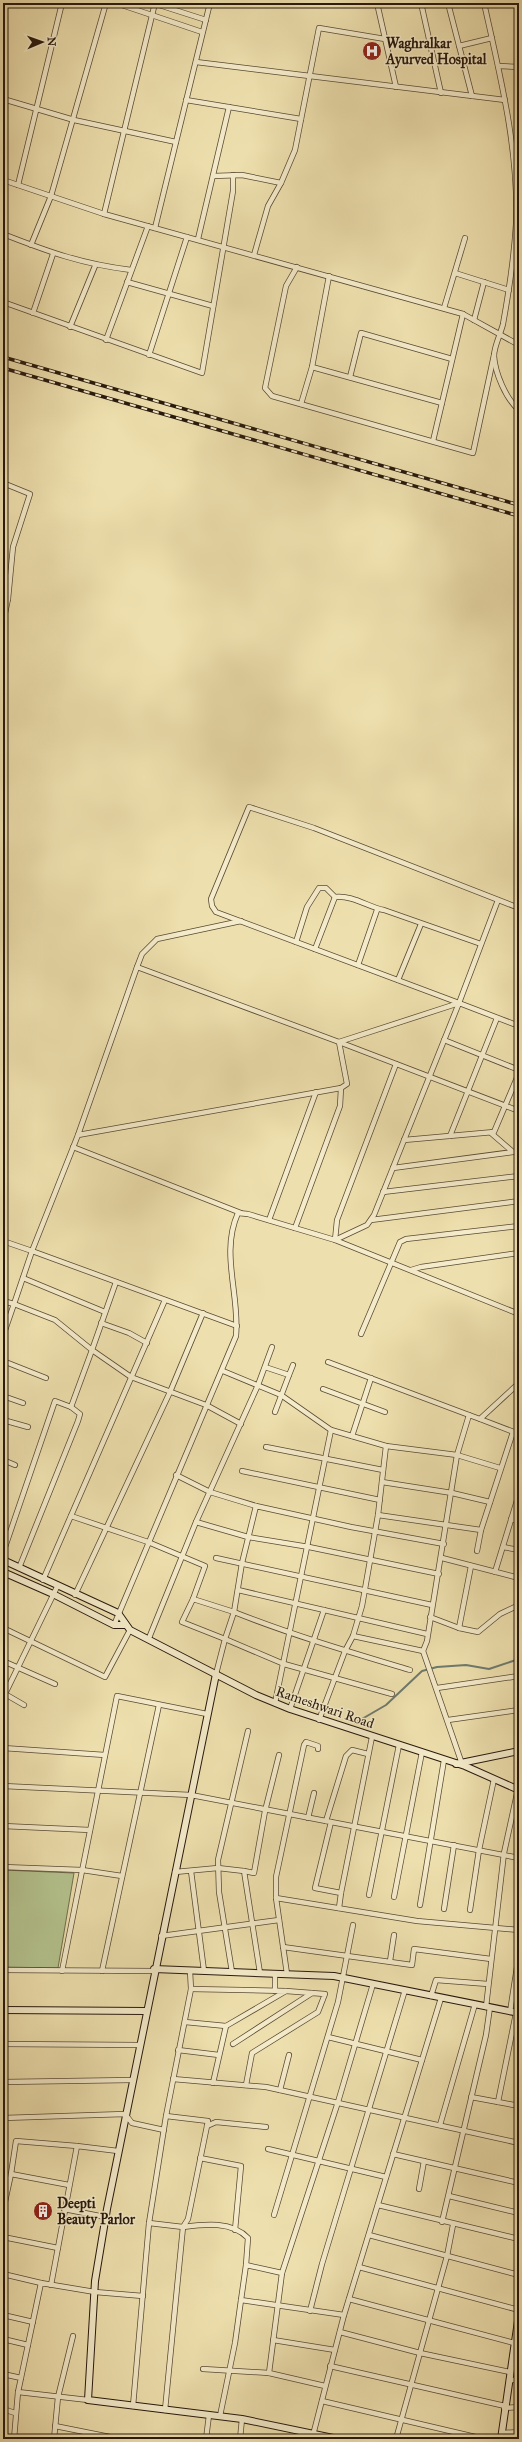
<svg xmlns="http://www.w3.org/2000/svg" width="522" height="2442" font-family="'IM FELL Great Primer',serif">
  <rect width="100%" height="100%" fill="#eee0ae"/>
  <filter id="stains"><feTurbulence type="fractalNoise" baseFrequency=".005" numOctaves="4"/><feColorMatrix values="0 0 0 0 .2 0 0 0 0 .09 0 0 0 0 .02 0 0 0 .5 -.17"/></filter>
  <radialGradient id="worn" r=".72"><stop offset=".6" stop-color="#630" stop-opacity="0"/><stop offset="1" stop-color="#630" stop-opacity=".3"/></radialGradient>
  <polygon fill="#b4c38e" stroke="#6e6e4d" points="3,1870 74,1873 58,1968 3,1967"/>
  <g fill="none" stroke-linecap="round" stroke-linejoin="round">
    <polyline stroke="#6d7a6f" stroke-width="2" points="355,1723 386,1705 422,1671 437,1667 466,1665 489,1669 516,1660 519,1656"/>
    <g stroke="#594a34" stroke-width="6">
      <g id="street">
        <polyline points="116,3 202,32"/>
        <polyline points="153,3 206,20"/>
        <polyline points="377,3 396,87"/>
        <polyline points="421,3 441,93"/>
        <polyline points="448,3 472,96"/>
        <path d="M484 3C500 75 519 150 516 224 514 258 509 291 503 324 501 333 494 346 494 356 495 373 506 399 519 410"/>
        <polyline points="459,46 492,38"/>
        <polyline points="196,62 505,100"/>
        <polyline points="498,66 519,67"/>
        <polyline points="3,99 74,120 176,142"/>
        <polyline points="186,100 301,119"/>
        <polyline points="519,109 519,122"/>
        <polyline points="213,176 242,175 281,183"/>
        <polyline points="3,180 104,214 463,314 519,345"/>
        <polyline points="18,185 62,3"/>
        <polyline points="104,214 155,3"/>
        <polyline points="155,228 210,3"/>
        <path d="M3 234C49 252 82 264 131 270"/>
        <polyline points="198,239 229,107"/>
        <polyline points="31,245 51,196 106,3"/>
        <polyline points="254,255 268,206 281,183 295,150 319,28 385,39"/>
        <polyline points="297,267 286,286 265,388 272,396 473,453 494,355"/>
        <polyline points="455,273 509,290"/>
        <polyline points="127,282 213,306"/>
        <polyline points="3,302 202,373 233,191 233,175"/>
        <polyline points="444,308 465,238"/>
        <polyline points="33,313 53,254"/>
        <polyline points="474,320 484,282"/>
        <polyline points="70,327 95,266"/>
        <polyline points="106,340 148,226"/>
        <polyline points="149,355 187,237"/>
        <polyline points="312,367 442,403"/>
        <polyline points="350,377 361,333 452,359"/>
        <polyline points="301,404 312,367 329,276"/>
        <polyline points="433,441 463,314"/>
        <polyline points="3,483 30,494 13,547 8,599 3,597"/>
        <polyline points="3,623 8,599"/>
        <polyline points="519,908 314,828 249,807 211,899 212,906 216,912 459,1003 339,1042 519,1111"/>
        <path d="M296 942 307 907 319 888H326L335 897C353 895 368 907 384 910L481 944"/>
        <polyline points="315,949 335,897"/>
        <polyline points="358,965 377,910"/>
        <polygon points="137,967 339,1042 347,1084 341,1088 78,1135"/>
        <polyline points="137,967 142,954 157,939 241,921"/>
        <polyline points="398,980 421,924"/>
        <polyline points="459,1003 498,900"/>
        <polyline points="444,1040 519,1070"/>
        <polyline points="396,1064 337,1220 335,1240 519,1314"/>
        <polyline points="450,1136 497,1018"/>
        <polyline points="404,1140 494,1132 519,1073"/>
        <polyline points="73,1147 241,1213"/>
        <polyline points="393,1168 513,1152 491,1133"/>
        <polyline points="383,1192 519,1176"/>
        <polyline points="269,1220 316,1092"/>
        <polyline points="371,1220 519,1201"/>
        <polyline points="295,1228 340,1106 341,1088"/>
        <polyline points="3,1241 32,1251 78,1135"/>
        <polyline points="411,1270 421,1267 519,1253"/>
        <polyline points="23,1278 105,1312"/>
        <polyline points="116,1282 92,1350 131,1377 206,1405 241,1424"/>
        <polyline points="3,1301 14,1304 3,1336"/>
        <polyline points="101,1323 129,1333 147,1343"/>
        <polyline points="361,1334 400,1242 406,1239 519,1226"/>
        <polyline points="3,1361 46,1378"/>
        <polyline points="328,1362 469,1415"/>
        <polyline points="265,1367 289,1375 275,1412"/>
        <polyline points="223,1371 281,1395 331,1430 386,1446 457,1455 500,1468"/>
        <polyline points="289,1375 293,1365"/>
        <polyline points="323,1389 385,1412"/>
        <polyline points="3,1396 23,1403"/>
        <polyline points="480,1419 519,1434"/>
        <polyline points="3,1420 28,1427"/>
        <polyline points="352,1436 371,1378"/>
        <polyline points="266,1447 383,1470"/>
        <polyline points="3,1460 15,1465"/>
        <polyline points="242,1471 380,1500"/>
        <polyline points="176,1475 210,1492 256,1506"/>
        <polyline points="382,1482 452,1493 490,1502"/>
        <polyline points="378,1515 481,1530 513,1432"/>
        <polyline points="71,1516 148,1542 205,1566 193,1599"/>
        <polyline points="511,1519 519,1521"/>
        <polyline points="196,1522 248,1537 309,1547 439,1574"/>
        <polyline points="503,1547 519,1550"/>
        <polyline points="477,1551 481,1530"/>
        <polyline points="3,1553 55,1401 71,1407 92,1350 55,1320 14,1304 32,1251 237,1326"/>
        <polyline points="216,1558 432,1605"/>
        <polyline points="442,1558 519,1578"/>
        <polyline points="19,1568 78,1421 80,1414 71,1407"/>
        <polyline points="495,1572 519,1494"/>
        <polyline points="43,1580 165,1300"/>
        <polyline points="238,1590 427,1634"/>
        <polyline points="75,1595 170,1392 203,1313"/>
        <polyline points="430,1617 459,1628 478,1632 500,1614 519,1605"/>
        <path d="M114 1625 236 1336C240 1295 220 1253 238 1213L248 1214 335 1240 367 1225 374 1215 459 1003 519 1026"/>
        <polyline points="3,1628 105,1677 130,1630"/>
        <polyline points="459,1628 471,1566"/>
        <polyline points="353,1636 423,1651"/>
        <polyline points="149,1638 196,1522 258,1385 272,1347"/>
        <polyline points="3,1661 55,1684"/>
        <polyline points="216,1674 225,1639 182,1622 193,1599 234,1612 242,1563 256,1506 351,1527 444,1544"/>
        <polyline points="437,1688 519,1676"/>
        <polyline points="3,1693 5,1694 57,1587"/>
        <path d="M392 1694 284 1664 225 1639 234 1612C292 1635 350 1652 410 1670"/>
        <polyline points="3,1698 5,1694 24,1705"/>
        <polyline points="275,1703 331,1430"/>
        <polyline points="290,1709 324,1610"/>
        <polyline points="319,1720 345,1651 353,1636 362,1606 378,1515 386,1446"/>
        <polyline points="448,1720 519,1710"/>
        <polyline points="3,1748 105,1755"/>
        <polyline points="461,1761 423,1651 427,1641 457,1455 469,1415 480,1419 519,1383"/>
        <polyline points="3,1786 191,1795 331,1822 315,1888 341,1893 339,1908"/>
        <polyline points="308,1818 314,1793"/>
        <polyline points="326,1821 346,1756 352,1750 368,1754"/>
        <polyline points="331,1822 519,1858"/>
        <polyline points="3,1826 90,1830"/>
        <polyline points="3,1867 82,1870 122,1876"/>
        <polyline points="191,1871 204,1971"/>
        <polyline points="244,1871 254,1873 265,1811 279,1755"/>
        <polyline points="175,1872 218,1868 244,1871 260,1973"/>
        <polyline points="341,1893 372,1737"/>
        <polyline points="369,1895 399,1745"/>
        <polyline points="394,1897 422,1752"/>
        <polyline points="276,1898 276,1877 304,1745 306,1742 318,1746 318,1749"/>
        <polyline points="420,1905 444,1760"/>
        <polyline points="444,1909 454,1845"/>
        <polyline points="470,1910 479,1850 494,1779"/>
        <polyline points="161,1936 279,1920"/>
        <polyline points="283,1947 412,1965 414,1949 491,1959"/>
        <polyline points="390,1961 394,1935"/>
        <polyline points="3,1970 154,1971"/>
        <polyline points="62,1971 117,1696 207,1714"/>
        <polyline points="102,1971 159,1705"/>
        <polyline points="232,1972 219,1892 218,1860 248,1731"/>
        <polyline points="287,1974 276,1898 417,1921 519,1930"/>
        <polyline points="191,1989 286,1991 226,2026 213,2083"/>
        <polyline points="275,1991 275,1974"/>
        <polyline points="286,1991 312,1993"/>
        <polyline points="431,1996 436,1980 488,1984"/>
        <polyline points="486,2007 504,1853 518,1789"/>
        <polyline points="510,2012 519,1954"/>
        <polyline points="516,2013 498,2102 519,2106"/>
        <polyline points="3,2018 5,2010"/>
        <polyline points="185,2022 226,2026"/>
        <polyline points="328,2037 422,2060"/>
        <polyline points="3,2044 139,2045"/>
        <polyline points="233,2044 312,1993 325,1994 318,2012 252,2053 246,2085"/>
        <polyline points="178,2050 219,2055"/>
        <polyline points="173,2079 266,2087 519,2143"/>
        <polyline points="3,2082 132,2080"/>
        <polyline points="280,2090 289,2055"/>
        <polyline points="471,2097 498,2102"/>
        <polyline points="166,2116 208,2121 188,2219 183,2227"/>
        <polyline points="3,2118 125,2114 132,2123 164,2130"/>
        <polyline points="440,2125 475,2004"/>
        <polyline points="207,2126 216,2122 266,2127"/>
        <polyline points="268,2149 386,2177"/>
        <polyline points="393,2154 519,2183"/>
        <polyline points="200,2158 241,2166 235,2230"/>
        <polyline points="11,2174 16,2141 77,2146"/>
        <polyline points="419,2189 424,2161"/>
        <polyline points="449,2196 519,2213"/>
        <polyline points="378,2205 519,2239"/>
        <polyline points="64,2209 105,2217"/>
        <polyline points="3,2211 11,2174 69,2185"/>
        <polyline points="274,2215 338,2002 353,1925"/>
        <polyline points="442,2222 486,2035 490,2007"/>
        <polyline points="149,2223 183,2227 165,2410"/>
        <path d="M183 2227C205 2224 232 2221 248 2238L246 2265"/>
        <polyline points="369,2235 519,2275"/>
        <polyline points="3,2237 58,2248"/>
        <polyline points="359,2267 519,2310"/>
        <polyline points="282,2273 246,2265 241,2300 344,2315"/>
        <polyline points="3,2274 41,2283"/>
        <polyline points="51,2285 77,2146 118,2151"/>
        <polyline points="349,2299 514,2343"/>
        <polyline points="310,2311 322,2264 405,1990"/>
        <polyline points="3,2315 33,2322"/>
        <polyline points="340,2332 420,2353 510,2372"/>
        <polyline points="3,2339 28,2345"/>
        <polyline points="273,2340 335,2350"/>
        <polyline points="330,2366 505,2406"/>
        <polyline points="203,2369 269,2373"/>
        <polyline points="3,2374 21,2378 18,2392 88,2400"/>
        <polyline points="21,2378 41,2283 95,2292 143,2296"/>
        <polyline points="509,2380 519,2380"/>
        <polyline points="325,2386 269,2373 282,2273 338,2102 373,1984"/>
        <polyline points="322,2401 484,2439"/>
        <polyline points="133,2406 149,2223 166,2116 191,1989 190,1971"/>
        <polyline points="504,2408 519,2407"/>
        <polyline points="3,2409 15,2413"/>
        <polyline points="220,2416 235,2343 241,2300"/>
        <polyline points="55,2426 120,2439"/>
        <polyline points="502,2433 519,2432"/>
        <polyline points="14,2439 18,2392"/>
        <polyline points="54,2439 58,2397 73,2336"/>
        <polyline points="206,2439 209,2415"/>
        <polyline points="240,2439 242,2419"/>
        <polyline points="312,2439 344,2315 441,1998"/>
        <polyline points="396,2439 447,2256 453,2225"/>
      </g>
    </g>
    <g stroke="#27180c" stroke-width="8">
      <g id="secondary">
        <polyline points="3,1560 118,1613 130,1630 256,1695 290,1709 465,1766 519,1790"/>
        <polyline points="3,1572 53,1594 114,1625 125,1625"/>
        <polyline points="216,1674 107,2209 95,2281 88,2400 242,2419 338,2439"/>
        <polyline points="456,1764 519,1751"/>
        <polyline points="154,1969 334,1976 519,2013"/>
        <polyline points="3,2010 146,2011"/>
        <polyline points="501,2439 519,2314"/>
      </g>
    </g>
    <use href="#street" stroke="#f4ebca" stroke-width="4.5"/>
    <use href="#secondary" stroke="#f4ebca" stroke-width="6"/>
    <g stroke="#27180c" stroke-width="3.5">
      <g id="rail">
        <polyline points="3,357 519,505"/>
        <polyline points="3,368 519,516"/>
      </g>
    </g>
    <use href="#rail" stroke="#f4ebca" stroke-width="2" stroke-dasharray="6" stroke-linecap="butt"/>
  </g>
  <defs>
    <g id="hospital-disc" transform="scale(1)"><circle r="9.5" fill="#8f2418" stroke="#f4ebca"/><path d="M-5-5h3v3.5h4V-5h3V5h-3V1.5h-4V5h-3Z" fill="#fff"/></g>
    <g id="building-disc" transform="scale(1)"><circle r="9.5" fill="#8f2418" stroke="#f4ebca"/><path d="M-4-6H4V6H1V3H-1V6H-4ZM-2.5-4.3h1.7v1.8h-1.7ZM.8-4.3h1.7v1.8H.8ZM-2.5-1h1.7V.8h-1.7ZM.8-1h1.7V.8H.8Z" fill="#fff"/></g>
  </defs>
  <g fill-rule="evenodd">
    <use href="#hospital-disc" x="372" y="51"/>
    <use href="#building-disc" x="43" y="2211"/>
  </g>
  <g text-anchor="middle" stroke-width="3" stroke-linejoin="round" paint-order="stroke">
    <g font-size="14" font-weight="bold" fill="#27180c" stroke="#f4ebca" text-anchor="start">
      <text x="386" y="48">Waghralkar<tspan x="386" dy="16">Ayurved Hospital</tspan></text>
      <text x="57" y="2208">Deepti<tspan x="57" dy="16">Beauty Parlor</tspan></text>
    </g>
    <g font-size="14" fill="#27180c" stroke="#f4ebca">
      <text transform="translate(325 1707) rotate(19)" y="5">Rameshwari Road</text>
    </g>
  </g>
  <rect width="522" height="2442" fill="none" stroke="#eee0ae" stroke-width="16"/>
  <rect x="4" y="4" width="514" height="2434" fill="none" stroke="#27180c" stroke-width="2"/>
  <rect x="8" y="8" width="506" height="2426" fill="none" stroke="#27180c"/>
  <g transform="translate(42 42) rotate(88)" stroke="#f4ebca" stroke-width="3" paint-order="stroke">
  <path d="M0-3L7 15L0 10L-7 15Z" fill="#27180c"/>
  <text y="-6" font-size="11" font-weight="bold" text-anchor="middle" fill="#27180c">N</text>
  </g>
  <rect width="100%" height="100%" filter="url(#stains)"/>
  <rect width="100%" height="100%" fill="url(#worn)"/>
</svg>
